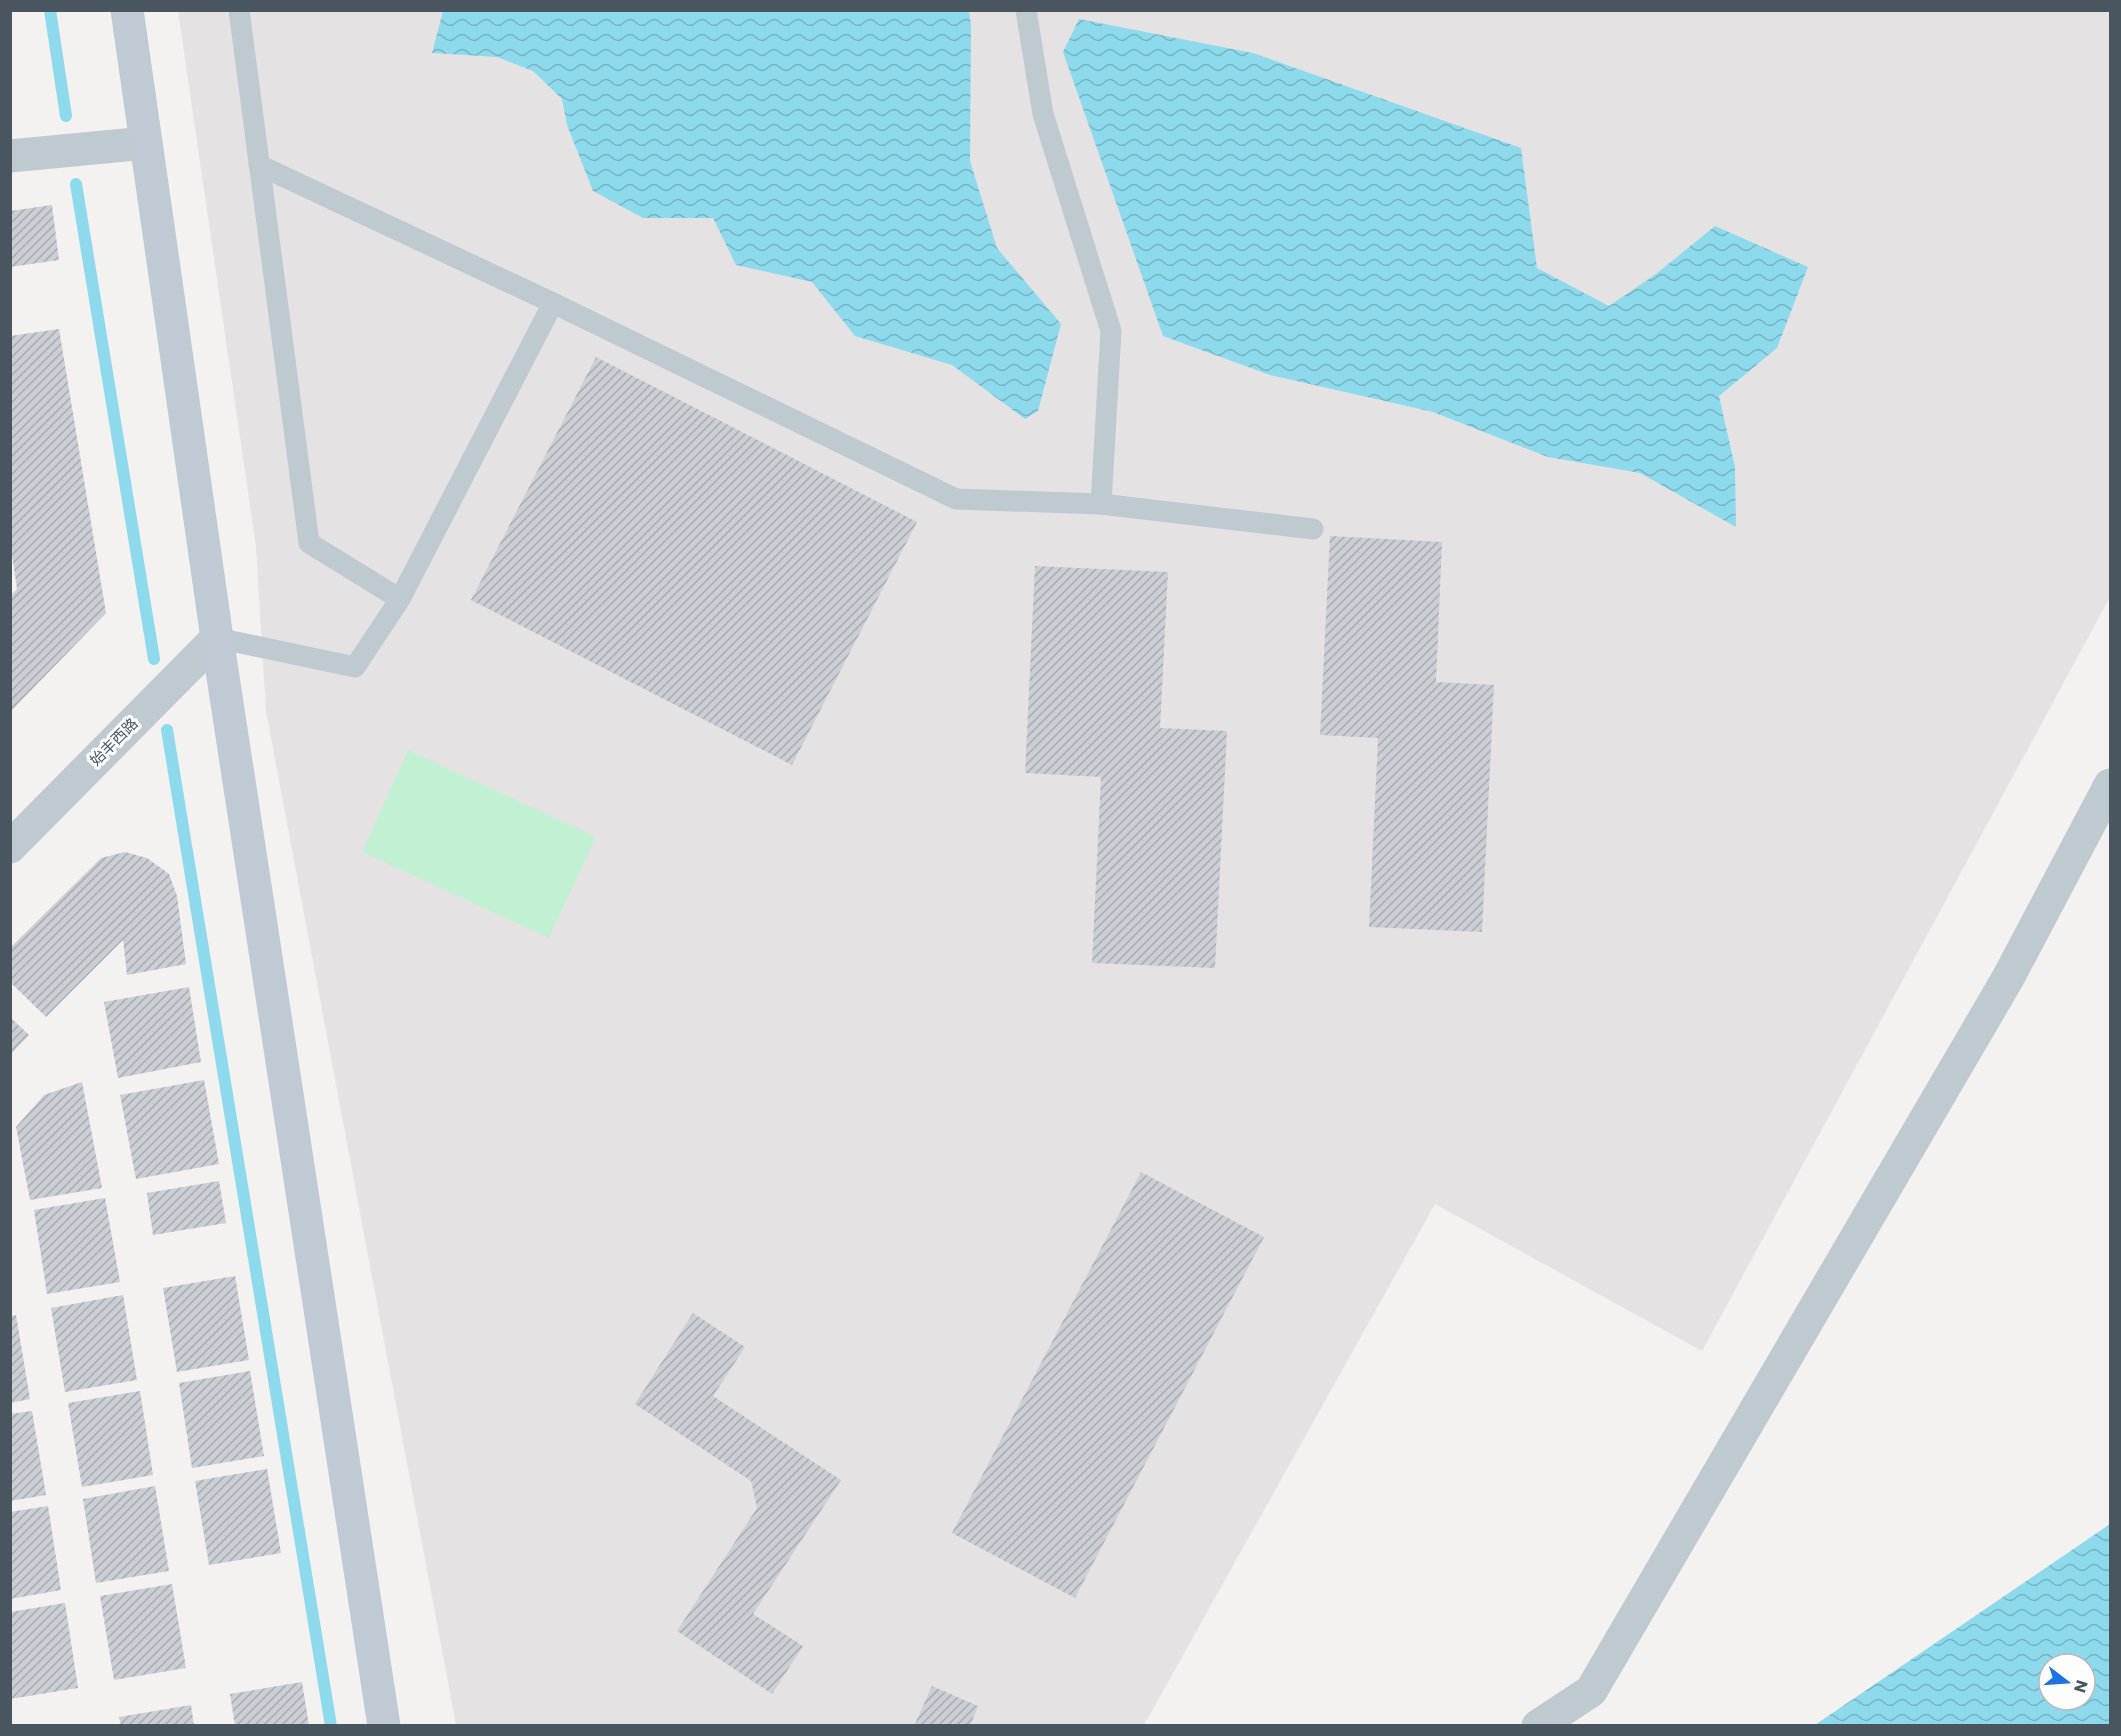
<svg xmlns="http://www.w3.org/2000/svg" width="2121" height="1736" font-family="Poppins,'Noto Sans SC',sans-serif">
  <defs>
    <pattern id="water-waves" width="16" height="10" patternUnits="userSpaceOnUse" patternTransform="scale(1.5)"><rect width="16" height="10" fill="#8edaed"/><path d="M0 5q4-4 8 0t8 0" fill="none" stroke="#76b4c3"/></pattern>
    <pattern id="building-hatch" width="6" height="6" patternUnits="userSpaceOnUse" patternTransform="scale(1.5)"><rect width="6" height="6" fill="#cbced4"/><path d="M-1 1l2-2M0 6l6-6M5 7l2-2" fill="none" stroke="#a7aaaf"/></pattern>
  </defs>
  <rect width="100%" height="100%" fill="#f4f1f1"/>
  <polygon fill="#e5e2e4" points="178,11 2110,11 2110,597 1702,1351 1435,1204 1144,1725 456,1725 266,711 256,547"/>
  <polygon fill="#c1f0d3" points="408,750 596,837 549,938 362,852"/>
  <g fill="url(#water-waves)" fill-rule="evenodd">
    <polygon points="443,11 969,11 971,26 970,161 997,248 1061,324 1038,411 1025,419 952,365 855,336 812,282 736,265 713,218 643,218 593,191 567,125 562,99 533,71 497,57 432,53"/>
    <polygon points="1079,19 1253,53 1521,148 1537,268 1609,306 1656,274 1715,226 1808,267 1777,348 1719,396 1735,467 1736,527 1640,473 1548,457 1433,412 1270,375 1163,336 1063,52"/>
    <path d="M2110 1524V1725H1815ZM2049 1664H2085V1700H2049Z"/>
  </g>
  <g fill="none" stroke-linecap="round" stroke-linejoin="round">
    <g stroke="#8edaed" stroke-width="12">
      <polyline points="50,10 66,116"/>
      <polyline points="76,184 154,659"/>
      <polyline points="167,730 331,1726"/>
    </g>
  </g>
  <g fill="url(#building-hatch)">
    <polygon points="52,205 59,260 10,267 10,211"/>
    <polygon points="59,329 106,613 10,712 10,596 17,589 10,541 10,336"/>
    <polygon points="596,357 917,522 792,765 471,600"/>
    <polygon points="1330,536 1442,542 1436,682 1494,685 1482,932 1369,927 1378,738 1320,735"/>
    <polygon points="1035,566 1168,572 1160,728 1227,731 1215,968 1092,963 1101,777 1025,773"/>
    <polygon points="125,852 147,858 169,874 177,896 186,964 127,975 123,940 46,1017 10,982 10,948 101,858"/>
    <polygon points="189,987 201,1062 118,1078 104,1002"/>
    <polygon points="10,1017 29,1035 10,1055"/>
    <polygon points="204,1080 219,1164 136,1179 120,1095"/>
    <polygon points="82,1082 102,1188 30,1200 16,1127 44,1095"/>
    <polygon points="1141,1172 1264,1237 1075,1598 952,1533"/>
    <polygon points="219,1181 226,1223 153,1235 147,1193"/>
    <polygon points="105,1198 120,1282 47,1294 34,1210"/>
    <polygon points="235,1276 249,1360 177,1372 163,1288"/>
    <polygon points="123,1295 137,1380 65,1392 51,1308"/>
    <polygon points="693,1313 745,1347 713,1396 841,1480 753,1614 803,1646 772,1694 677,1631 757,1508 751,1481 635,1404"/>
    <polygon points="16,1315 30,1399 10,1403 10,1316"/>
    <polygon points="250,1371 264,1456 192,1468 179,1383"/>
    <polygon points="140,1391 153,1475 82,1487 68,1403"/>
    <polygon points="32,1411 46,1495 10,1501 10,1414"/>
    <polygon points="267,1469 281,1553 209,1565 195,1481"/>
    <polygon points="155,1486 169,1571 96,1583 83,1499"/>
    <polygon points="48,1506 61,1590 10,1599 10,1512"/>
    <polygon points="172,1584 186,1668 114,1680 100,1596"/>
    <polygon points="65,1603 78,1688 10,1699 10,1612"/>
    <polygon points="302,1682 309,1726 235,1726 230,1694"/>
    <polygon points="932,1686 978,1706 970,1726 914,1726"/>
    <polygon points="191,1705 194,1726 121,1726 119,1717"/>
  </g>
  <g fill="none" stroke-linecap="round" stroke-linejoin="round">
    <g stroke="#bfc9d0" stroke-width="21">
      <polyline points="239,10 309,543 400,599"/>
      <polyline points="1026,10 1043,114 1111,331 1101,504"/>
      <polyline points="259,165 553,303 956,499 1101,504 1313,529"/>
      <polyline points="217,638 355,667 400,599 553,303"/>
    </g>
    <g stroke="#bfc9d0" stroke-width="33">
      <polyline points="10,156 146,143"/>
      <polyline points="10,847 217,638"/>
      <polyline points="1538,1726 1591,1691 2008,978 2110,785"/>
    </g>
    <polyline stroke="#bfcad5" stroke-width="33" points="127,10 217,638 384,1726"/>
  </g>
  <g text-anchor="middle" stroke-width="6" stroke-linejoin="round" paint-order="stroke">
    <g font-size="15" fill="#49555f" stroke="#fff">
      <text transform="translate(114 742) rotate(-45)" y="5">始丰西路</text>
    </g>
  </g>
  <rect width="2121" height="1736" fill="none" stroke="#49555f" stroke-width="24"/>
  <g transform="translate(2067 1682) rotate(107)"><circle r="28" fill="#ffffff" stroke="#b6bbbf" stroke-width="1.5"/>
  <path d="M0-4.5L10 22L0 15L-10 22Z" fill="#1974e6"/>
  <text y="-9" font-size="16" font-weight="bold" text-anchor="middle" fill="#49555f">N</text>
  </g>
</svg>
